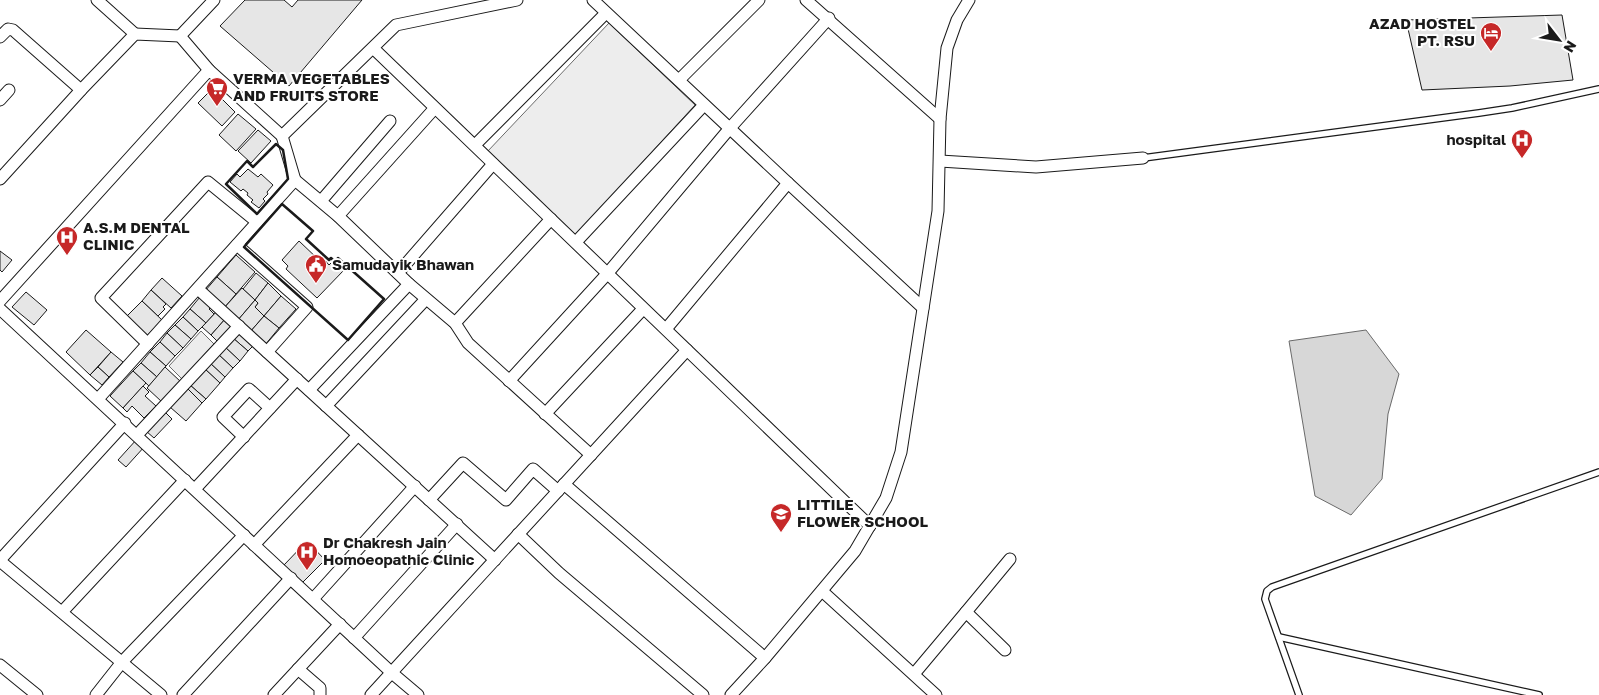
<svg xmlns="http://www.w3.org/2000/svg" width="1599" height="695" font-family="'Golos Text',sans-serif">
  <rect width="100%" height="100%" fill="#fff"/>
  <g fill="#ededed" stroke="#6a6a6a">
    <polygon points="609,23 695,105 575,236 487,152"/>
    <polygon points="201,331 214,344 182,379 169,366"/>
  </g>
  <polygon fill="#d7d7d7" stroke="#6a6a6a" points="1366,330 1399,374 1388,414 1382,479 1351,515 1315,496 1289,341"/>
  <g fill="#e6e6e6" stroke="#1a1a1a">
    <polygon points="245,0 284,0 292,7 298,0 362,0 289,86 220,26"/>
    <polygon points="1562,15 1573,80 1510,86 1422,90 1406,20"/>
    <polygon points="212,89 235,112 222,126 198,103"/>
    <polygon points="238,114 256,129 236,151 219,135"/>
    <polygon points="258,130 271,141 251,163 238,151"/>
    <polygon points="248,169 258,177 261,174 273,185 267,192 268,194 263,199 265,201 259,208 251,202 253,200 247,195 248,193 243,189 241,191 230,182 237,174 240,177"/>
    <polygon points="299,241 320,261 323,258 329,265 334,260 344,270 317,298 286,269 288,266 282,260"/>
    <polygon points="0,251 12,260 2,272 0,270"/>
    <polygon points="236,255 255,272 236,294 217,277"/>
    <polygon points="256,273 268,283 255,300 243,289"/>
    <polygon points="217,277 236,294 224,308 205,291"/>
    <polygon points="162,278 182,296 171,308 151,290"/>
    <polygon points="268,283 281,296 264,316 255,307 258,303 255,300"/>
    <polygon points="242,288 255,300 238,320 224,308"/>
    <polygon points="151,290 166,304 163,307 165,309 158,316 142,301"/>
    <polygon points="26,292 47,310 34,325 12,307"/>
    <polygon points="281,296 296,309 279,328 264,316"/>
    <polygon points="200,297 211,307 209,309 214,314 206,323 190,309"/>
    <polygon points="255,300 258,303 255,307 264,316 250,332 238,320"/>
    <polygon points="142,301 162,320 145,338 125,318"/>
    <polygon points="190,309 206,323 198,331 183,317"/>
    <polygon points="218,310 226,318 211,335 202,327"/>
    <polygon points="264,316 279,328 265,345 250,332"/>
    <polygon points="183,317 198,331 191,339 175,325"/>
    <polygon points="226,318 234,325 218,342 211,335"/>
    <polygon points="175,325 191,339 183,348 167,333"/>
    <polygon points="86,330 111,352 90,375 66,352"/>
    <polygon points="239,331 254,345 248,351 233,338"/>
    <polygon points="167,333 183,348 175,356 160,342"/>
    <polygon points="233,338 248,351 240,361 225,347"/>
    <polygon points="160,342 175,356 166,366 150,352"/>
    <polygon points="225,347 240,361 233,368 218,354"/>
    <polygon points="111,352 123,362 109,377 98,367"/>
    <polygon points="150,352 166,366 157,377 141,363"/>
    <polygon points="218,354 233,368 225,377 210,363"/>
    <polygon points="141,363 157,377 149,386 133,371"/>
    <polygon points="210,363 225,377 220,383 205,369"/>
    <polygon points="98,367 109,377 102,385 90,375"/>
    <polygon points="165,367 181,382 162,402 147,388"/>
    <polygon points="205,369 220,383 206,399 190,385"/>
    <polygon points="133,371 146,383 123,408 110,396"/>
    <polygon points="190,385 206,399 202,403 187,388"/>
    <polygon points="143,386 149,392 145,396 156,406 144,418 132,406 127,412 123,408"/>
    <polygon points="187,388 202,403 186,421 170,407"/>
    <polygon points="164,411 172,419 154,438 146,431"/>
    <polygon points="137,439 145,446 126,467 118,460"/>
    <polygon points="307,541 325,560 302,583 284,565"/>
  </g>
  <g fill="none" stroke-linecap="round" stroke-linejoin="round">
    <g stroke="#1a1a1a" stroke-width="8">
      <g id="service">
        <polyline points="1143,158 1479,113 1512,108 1599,89"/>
        <polyline points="1279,637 1539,695"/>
        <polyline points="1299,695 1265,599 1267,591 1272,587 1599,472"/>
      </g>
    </g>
    <g stroke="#1a1a1a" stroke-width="13">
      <g id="minor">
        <polyline points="97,0 135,34"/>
        <polyline points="593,0 788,183"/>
        <polyline points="806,0 940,119"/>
        <polyline points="0,37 8,29 13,30 81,90"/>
        <polyline points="373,48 870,526"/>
        <polyline points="209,70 180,36 214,0"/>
        <polyline points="679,80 759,0"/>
        <polyline points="0,100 9,90"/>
        <polyline points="475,145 606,13"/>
        <polyline points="940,161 1036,167 1143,158"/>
        <polyline points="0,179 81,90 135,34 180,36"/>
        <polyline points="295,180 338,216 409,284 455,323 468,343 591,455"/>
        <polyline points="321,201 390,121"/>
        <polyline points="338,216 434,109"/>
        <polyline points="576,242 704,105"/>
        <polyline points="237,245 307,307 267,352"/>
        <polyline points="398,273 493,164"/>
        <polyline points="198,289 495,560"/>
        <polyline points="0,301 209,70 282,136 396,25 517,0"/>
        <polyline points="0,309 392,673 418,695"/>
        <polyline points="455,323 551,219"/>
        <polyline points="666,329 788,183 923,308"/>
        <polyline points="148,344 101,298 208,182 257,222"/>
        <polyline points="509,381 607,274 730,128 829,18"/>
        <polyline points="309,390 409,284"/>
        <polyline points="98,399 295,180 282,136"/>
        <polyline points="326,406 426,299"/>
        <polyline points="545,414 643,309"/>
        <polyline points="137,435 239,326"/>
        <polyline points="244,437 223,417 249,389 270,408"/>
        <polyline points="564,484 765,658"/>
        <polyline points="195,489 297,379"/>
        <polyline points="429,500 463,463 506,500 533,469 558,491"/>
        <polyline points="518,534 559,573 703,695"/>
        <polyline points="254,545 358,435"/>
        <polyline points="0,560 125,423"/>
        <polyline points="0,561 161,695"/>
        <polyline points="822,591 936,695"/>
        <polyline points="313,599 415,486"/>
        <polyline points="62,612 185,480"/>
        <polyline points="966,612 1010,559"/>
        <polyline points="354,638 457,524"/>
        <polyline points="0,665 37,695"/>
        <polyline points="298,669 320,688 320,695"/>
        <polyline points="914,674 966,612 1005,650"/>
        <polyline points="96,695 122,662 244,535"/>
        <polyline points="183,695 291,578"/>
        <polyline points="274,695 340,624"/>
        <polyline points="371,695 687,350"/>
        <polyline points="731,695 765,658 855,551 886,498 901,452 938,211 940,119 947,48 957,20 969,0"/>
      </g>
    </g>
    <use href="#service" stroke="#fff" stroke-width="5.5"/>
    <use href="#minor" stroke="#fff" stroke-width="11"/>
    <g stroke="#1a1a1a" stroke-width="2.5">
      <polygon points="276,144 283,150 288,179 257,214 226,184 247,161 253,167"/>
      <polygon points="282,204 313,231 306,239 329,260 331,258 335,262 338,258 384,299 348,340 244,247"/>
    </g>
  </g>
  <defs>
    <g id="hotel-pin" transform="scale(1.125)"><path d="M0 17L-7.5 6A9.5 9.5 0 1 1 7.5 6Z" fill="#c62828" stroke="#fff"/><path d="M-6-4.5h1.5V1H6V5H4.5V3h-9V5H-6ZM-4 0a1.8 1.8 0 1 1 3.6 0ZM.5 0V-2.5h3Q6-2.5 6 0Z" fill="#fff"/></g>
    <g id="supermarket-pin" transform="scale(1.125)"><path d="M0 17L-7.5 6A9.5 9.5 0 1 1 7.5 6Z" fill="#c62828" stroke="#fff"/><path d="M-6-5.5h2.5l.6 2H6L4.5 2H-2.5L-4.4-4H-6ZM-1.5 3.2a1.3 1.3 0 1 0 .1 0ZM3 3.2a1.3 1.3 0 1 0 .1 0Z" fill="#fff"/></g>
    <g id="hospital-pin" transform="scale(1.125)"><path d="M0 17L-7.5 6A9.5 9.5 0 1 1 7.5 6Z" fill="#c62828" stroke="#fff"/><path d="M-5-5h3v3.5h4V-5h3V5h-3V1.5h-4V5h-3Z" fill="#fff"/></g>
    <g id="civic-pin" transform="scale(1.125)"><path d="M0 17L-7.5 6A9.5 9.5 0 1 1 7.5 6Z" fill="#c62828" stroke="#fff"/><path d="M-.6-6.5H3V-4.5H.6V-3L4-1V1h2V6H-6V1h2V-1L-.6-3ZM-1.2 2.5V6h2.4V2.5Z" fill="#fff"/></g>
    <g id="school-pin" transform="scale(1.125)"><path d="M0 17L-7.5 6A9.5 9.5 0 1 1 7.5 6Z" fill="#c62828" stroke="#fff"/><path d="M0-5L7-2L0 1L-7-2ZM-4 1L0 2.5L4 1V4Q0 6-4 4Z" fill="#fff"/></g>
  </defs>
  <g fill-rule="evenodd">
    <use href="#hotel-pin" x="1491" y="33"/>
    <use href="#supermarket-pin" x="217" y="88"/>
    <use href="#hospital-pin" x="1522" y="140"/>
    <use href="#hospital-pin" x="67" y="237"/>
    <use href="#civic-pin" x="316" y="265"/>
    <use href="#school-pin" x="781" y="514"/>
    <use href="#hospital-pin" x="307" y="552"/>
  </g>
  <g text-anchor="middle" stroke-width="4" stroke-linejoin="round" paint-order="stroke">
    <g font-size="15" font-weight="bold" fill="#1a1a1a" stroke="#fff" text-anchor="start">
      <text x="1475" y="29" text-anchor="end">AZAD HOSTEL<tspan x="1475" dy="17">PT. RSU</tspan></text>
      <text x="233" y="84">VERMA VEGETABLES<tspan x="233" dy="17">AND FRUITS STORE</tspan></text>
      <text x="1506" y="145" text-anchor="end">hospital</text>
      <text x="83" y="233">A.S.M DENTAL<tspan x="83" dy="17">CLINIC</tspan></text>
      <text x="332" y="270">Samudayik Bhawan</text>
      <text x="797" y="510">LITTILE<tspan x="797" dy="17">FLOWER SCHOOL</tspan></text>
      <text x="323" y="548">Dr Chakresh Jain<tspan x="323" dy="17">Homoeopathic Clinic</tspan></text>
    </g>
  </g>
  <g transform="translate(1559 40) rotate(121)" stroke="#ffffff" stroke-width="4" paint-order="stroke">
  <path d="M0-4L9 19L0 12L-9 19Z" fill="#1a1a1a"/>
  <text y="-8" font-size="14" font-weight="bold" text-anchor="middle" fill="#1a1a1a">N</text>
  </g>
</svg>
